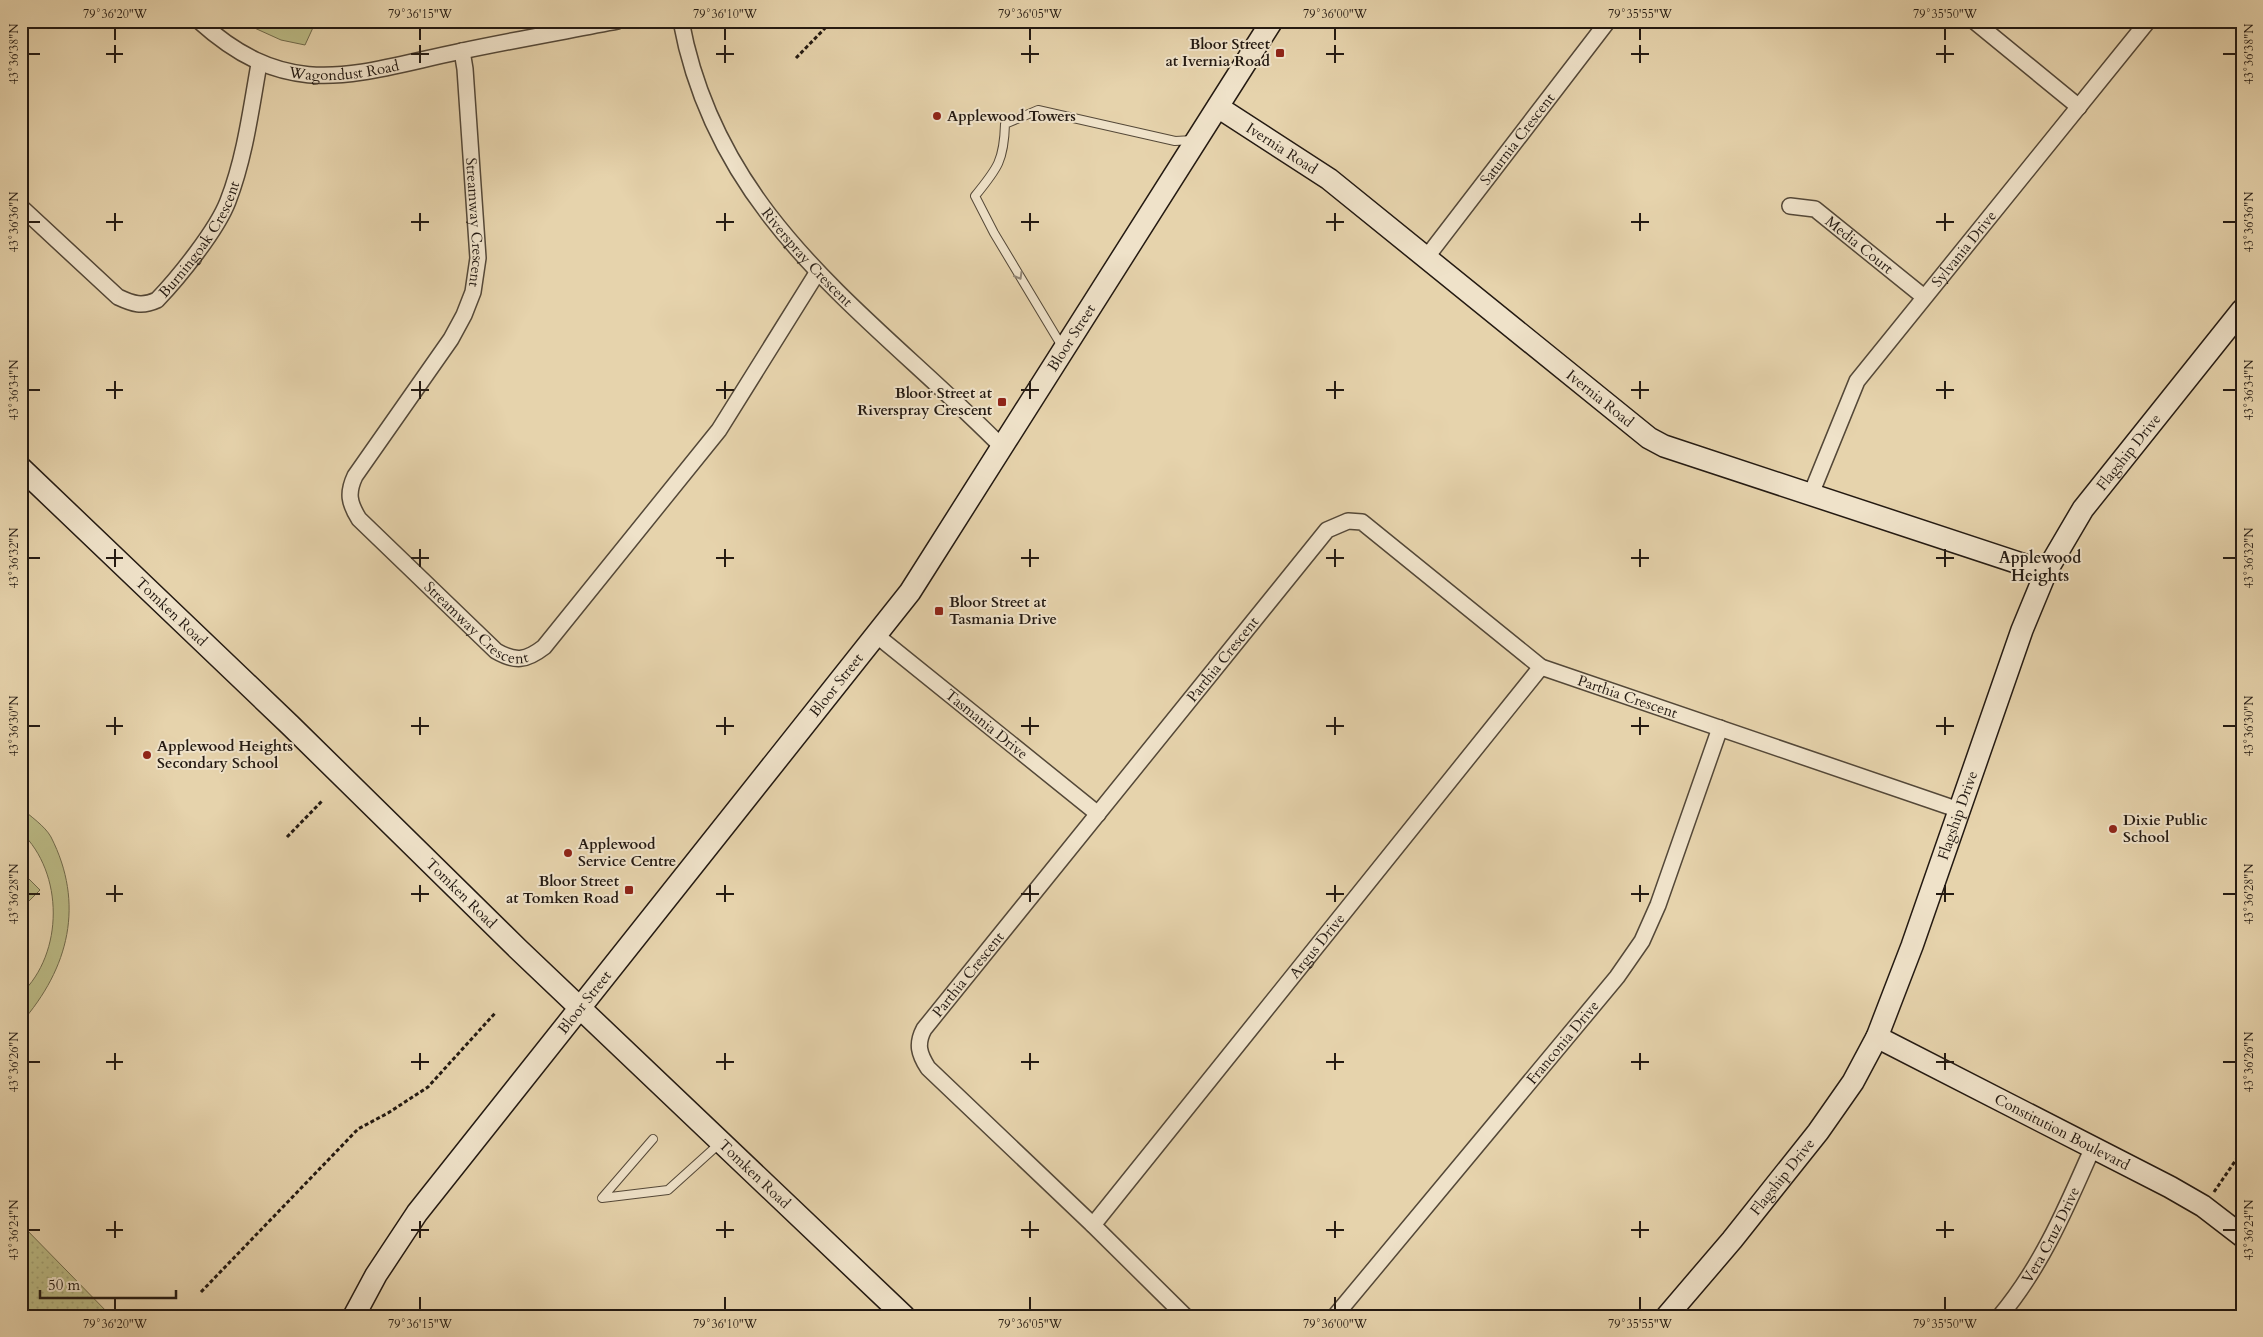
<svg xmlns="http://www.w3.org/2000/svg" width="2263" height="1337" font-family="Cardo,serif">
  <defs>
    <pattern id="park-dots" width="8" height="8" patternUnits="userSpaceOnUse" patternTransform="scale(1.25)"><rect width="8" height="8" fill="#bbbb86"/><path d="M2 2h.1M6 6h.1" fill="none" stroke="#a1a073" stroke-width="1.8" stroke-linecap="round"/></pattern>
  </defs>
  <rect width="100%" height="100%" fill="#e6d3ac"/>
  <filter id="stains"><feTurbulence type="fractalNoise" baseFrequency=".004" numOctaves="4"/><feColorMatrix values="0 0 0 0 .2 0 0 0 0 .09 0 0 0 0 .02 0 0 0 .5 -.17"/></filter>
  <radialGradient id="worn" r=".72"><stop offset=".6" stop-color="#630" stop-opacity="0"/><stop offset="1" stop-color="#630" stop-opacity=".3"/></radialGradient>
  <g fill="#bbbb86" stroke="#706a4c">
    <polygon points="239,21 316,21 305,45 281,40"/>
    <path d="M21 808C30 816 45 826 51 837 85 904 69 968 21 1023V994C64 953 64 873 21 832Z"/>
    <polygon points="21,871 40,890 21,909"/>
  </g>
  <polygon fill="url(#park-dots)" stroke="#706a4c" points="21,1224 111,1316 21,1316"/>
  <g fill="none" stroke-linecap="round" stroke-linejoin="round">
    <g stroke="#544838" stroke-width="10">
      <g id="lane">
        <path d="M1063 348 994 233 975 196C998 168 1004 160 1005 124L1038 110 1175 141 1193 140"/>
        <polyline points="653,1139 602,1198 668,1190 719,1144"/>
      </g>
    </g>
    <g stroke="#544838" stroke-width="18">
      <g id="street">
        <path id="s1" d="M199 21C291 104 355 73 462 51 514 40 566 31 618 21"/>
        <path id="s2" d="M681 21C718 221 871 314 1003 448"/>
        <polyline points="1974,21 2079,107"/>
        <path id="s3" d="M462 51 465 69 478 258 473 292 464 315 451 339 355 476C347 493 349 503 359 519L496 651C515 662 526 661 544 647L719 430 817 273"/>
        <path id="s4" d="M1790 206 1815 209 1924 297"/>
        <path id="s5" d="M21 207 118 297C133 304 142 307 157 300 179 277 217 230 228 201 245 157 251 109 259 64"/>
        <path id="s6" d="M1426 258 1608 21"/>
        <path id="s7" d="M1811 494 1857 381 2148 21"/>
        <path id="s8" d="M876 635 1098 814"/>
        <path id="s9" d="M1093 1225 1541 667"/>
        <path id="s10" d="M1185 1316 1093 1225 928 1068C919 1054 916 1044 924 1029L1327 530 1348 521 1362 522 1541 667 1959 810"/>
        <path id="s11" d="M1335 1316 1617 977 1642 941 1658 905 1720 728"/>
        <path id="s12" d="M2000 1316C2042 1266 2067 1206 2093 1147"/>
      </g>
    </g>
    <g stroke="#241a12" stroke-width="24">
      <g id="secondary">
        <path id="s13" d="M1218 107 1329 179 1649 438 1664 446 2046 572"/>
        <path id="s14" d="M21 468 290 725 518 949 904 1316"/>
        <path id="s15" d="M1877 1037 2170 1187 2203 1206 2242 1236"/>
        <path id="s16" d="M354 1316 376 1275 417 1213 910 592 1272 21"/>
        <path id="s17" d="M1667 1316 1732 1240 1818 1132 1853 1082 1877 1037 1912 946 2022 630 2046 572 2083 509 2242 310"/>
      </g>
    </g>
    <g stroke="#241a12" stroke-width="3" stroke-dasharray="4 2.5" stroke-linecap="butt">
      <polyline points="796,58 832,21"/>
      <polyline points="287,837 323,800"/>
      <polyline points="2214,1192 2242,1151"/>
      <polyline points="201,1292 358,1129 388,1113 428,1087 496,1012"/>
    </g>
    <use href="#lane" stroke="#efe2c9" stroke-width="8"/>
    <use href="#street" stroke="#efe2c9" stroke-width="15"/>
    <use href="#secondary" stroke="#efe2c9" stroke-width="21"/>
  </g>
  <defs><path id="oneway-chevron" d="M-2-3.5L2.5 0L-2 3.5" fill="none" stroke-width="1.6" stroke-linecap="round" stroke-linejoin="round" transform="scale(1.25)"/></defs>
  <use stroke="#948877" href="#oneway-chevron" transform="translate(1019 276) rotate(60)"/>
  <path fill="none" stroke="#241a12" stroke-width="2" d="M115 28V40M420 28V40M725 28V40M1030 28V40M1335 28V40M1640 28V40M1945 28V40M115 45V63M420 45V63M725 45V63M1030 45V63M1335 45V63M1640 45V63M1945 45V63M28 54H40M106 54H123M411 54H429M716 54H734M1021 54H1039M1326 54H1344M1631 54H1649M1936 54H1954M2223 54H2236M115 213V231M420 213V231M725 213V231M1030 213V231M1335 213V231M1640 213V231M1945 213V231M28 222H40M106 222H123M411 222H429M716 222H734M1021 222H1039M1326 222H1344M1631 222H1649M1936 222H1954M2223 222H2236M115 381V399M420 381V399M725 381V399M1030 381V399M1335 381V399M1640 381V399M1945 381V399M28 390H40M106 390H123M411 390H429M716 390H734M1021 390H1039M1326 390H1344M1631 390H1649M1936 390H1954M2223 390H2236M115 549V567M420 549V567M725 549V567M1030 549V567M1335 549V567M1640 549V567M1945 549V567M28 558H40M106 558H123M411 558H429M716 558H734M1021 558H1039M1326 558H1344M1631 558H1649M1936 558H1954M2223 558H2236M115 717V735M420 717V735M725 717V735M1030 717V735M1335 717V735M1640 717V735M1945 717V735M28 726H40M106 726H123M411 726H429M716 726H734M1021 726H1039M1326 726H1344M1631 726H1649M1936 726H1954M2223 726H2236M115 885V902M420 885V902M725 885V902M1030 885V902M1335 885V902M1640 885V902M1945 885V902M28 894H40M106 894H123M411 894H429M716 894H734M1021 894H1039M1326 894H1344M1631 894H1649M1936 894H1954M2223 894H2236M115 1053V1070M420 1053V1070M725 1053V1070M1030 1053V1070M1335 1053V1070M1640 1053V1070M1945 1053V1070M28 1062H40M106 1062H123M411 1062H429M716 1062H734M1021 1062H1039M1326 1062H1344M1631 1062H1649M1936 1062H1954M2223 1062H2236M115 1221V1238M420 1221V1238M725 1221V1238M1030 1221V1238M1335 1221V1238M1640 1221V1238M1945 1221V1238M28 1230H40M106 1230H123M411 1230H429M716 1230H734M1021 1230H1039M1326 1230H1344M1631 1230H1649M1936 1230H1954M2223 1230H2236M115 1297V1310M420 1297V1310M725 1297V1310M1030 1297V1310M1335 1297V1310M1640 1297V1310M1945 1297V1310"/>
  <g fill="#8f2418" stroke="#efe2c9" stroke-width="2">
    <rect x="1275" y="48" width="10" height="10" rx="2.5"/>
    <circle cx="937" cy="116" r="5"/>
    <rect x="997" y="397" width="10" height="10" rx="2.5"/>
    <rect x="934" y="606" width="10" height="10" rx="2.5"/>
    <circle cx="147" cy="755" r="5"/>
    <circle cx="2113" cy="829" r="5"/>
    <circle cx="568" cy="853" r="5"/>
    <rect x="624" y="885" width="10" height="10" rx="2.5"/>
  </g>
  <g text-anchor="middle" stroke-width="4" stroke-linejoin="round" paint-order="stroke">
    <g font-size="15" font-weight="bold" fill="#241a12" stroke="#efe2c9" text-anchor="start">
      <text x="1270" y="49" text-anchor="end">Bloor Street<tspan x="1270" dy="17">at Ivernia Road</tspan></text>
      <text x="947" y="121">Applewood Towers</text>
      <text x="992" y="398" text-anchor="end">Bloor Street at<tspan x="992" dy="17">Riverspray Crescent</tspan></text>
      <text x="949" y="607">Bloor Street at<tspan x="949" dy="17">Tasmania Drive</tspan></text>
      <text x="157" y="751">Applewood Heights<tspan x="157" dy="17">Secondary School</tspan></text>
      <text x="2123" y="825">Dixie Public<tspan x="2123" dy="17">School</tspan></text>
      <text x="578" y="849">Applewood<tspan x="578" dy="17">Service Centre</tspan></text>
      <text x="619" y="886" text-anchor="end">Bloor Street<tspan x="619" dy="17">at Tomken Road</tspan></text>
    </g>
    <g font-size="15" fill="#241a12" stroke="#efe2c9">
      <text dy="5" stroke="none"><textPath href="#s1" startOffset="160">Wagondust Road</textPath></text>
      <text dy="5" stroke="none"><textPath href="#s6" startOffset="150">Saturnia Crescent</textPath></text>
      <text dy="5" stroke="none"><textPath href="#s13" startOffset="76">Ivernia Road</textPath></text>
      <text dy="5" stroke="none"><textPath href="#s3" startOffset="172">Streamway Crescent</textPath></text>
      <text dy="5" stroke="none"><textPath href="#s5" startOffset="248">Burningoak Crescent</textPath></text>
      <text dy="5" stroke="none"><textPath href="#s4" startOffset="82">Media Court</textPath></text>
      <text dy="5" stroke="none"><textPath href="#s7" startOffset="292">Sylvania Drive</textPath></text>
      <text dy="5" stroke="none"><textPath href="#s2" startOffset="272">Riverspray Crescent</textPath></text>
      <text dy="5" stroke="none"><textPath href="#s16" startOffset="1215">Bloor Street</textPath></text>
      <text dy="5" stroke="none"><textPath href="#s13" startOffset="481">Ivernia Road</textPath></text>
      <text dy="5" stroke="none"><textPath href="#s17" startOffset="991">Flagship Drive</textPath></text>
      <text dy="5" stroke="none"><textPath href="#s14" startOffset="208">Tomken Road</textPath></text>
      <text dy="5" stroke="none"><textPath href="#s3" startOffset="666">Streamway Crescent</textPath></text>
      <text dy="5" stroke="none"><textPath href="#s10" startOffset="874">Parthia Crescent</textPath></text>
      <text dy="5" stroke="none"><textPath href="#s16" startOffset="795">Bloor Street</textPath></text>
      <text dy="5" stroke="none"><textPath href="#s10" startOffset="1399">Parthia Crescent</textPath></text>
      <text dy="5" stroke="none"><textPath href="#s8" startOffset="142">Tasmania Drive</textPath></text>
      <text dy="5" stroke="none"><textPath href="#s17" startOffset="586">Flagship Drive</textPath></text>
      <text dy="5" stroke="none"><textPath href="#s14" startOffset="612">Tomken Road</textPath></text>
      <text dy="5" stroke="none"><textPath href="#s9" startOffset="358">Argus Drive</textPath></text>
      <text dy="5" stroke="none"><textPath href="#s10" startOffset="469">Parthia Crescent</textPath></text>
      <text dy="5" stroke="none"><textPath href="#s16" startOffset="390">Bloor Street</textPath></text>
      <text dy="5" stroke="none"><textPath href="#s11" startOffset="356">Franconia Drive</textPath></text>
      <text dy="5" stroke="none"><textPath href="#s15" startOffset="208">Constitution Boulevard</textPath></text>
      <text dy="5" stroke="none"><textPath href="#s14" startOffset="1018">Tomken Road</textPath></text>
      <text dy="5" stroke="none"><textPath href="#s17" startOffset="181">Flagship Drive</textPath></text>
      <text dy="5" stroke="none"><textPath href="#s12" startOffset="96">Vera Cruz Drive</textPath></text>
    </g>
    <g font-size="16" font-weight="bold" fill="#241a12" stroke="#efe2c9">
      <text x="2040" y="563">Applewood<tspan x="2040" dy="18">Heights</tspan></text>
    </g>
  </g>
  <rect width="2263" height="1337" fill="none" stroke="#e6d3ac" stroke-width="55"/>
  <path d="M40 1290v8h136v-8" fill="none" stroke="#241a12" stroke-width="2.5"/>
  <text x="48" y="1290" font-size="15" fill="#241a12" stroke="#efe2c9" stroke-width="4" paint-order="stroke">50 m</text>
  <rect x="28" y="28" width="2208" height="1282" fill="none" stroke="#241a12" stroke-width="2"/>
  <g font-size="12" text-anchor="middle" fill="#241a12">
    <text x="115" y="18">79°36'20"W</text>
    <text x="420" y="18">79°36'15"W</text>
    <text x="725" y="18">79°36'10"W</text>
    <text x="1030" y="18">79°36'05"W</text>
    <text x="1335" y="18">79°36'00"W</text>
    <text x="1640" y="18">79°35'55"W</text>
    <text x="1945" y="18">79°35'50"W</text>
    <text transform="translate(14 54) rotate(-90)" y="4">43°36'38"N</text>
    <text transform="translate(2249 54) rotate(-90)" y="4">43°36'38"N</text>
    <text transform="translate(14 222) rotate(-90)" y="4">43°36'36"N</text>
    <text transform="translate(2249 222) rotate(-90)" y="4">43°36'36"N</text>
    <text transform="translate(14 390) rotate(-90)" y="4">43°36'34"N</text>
    <text transform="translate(2249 390) rotate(-90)" y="4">43°36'34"N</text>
    <text transform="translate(14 558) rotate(-90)" y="4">43°36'32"N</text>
    <text transform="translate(2249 558) rotate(-90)" y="4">43°36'32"N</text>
    <text transform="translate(14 726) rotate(-90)" y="4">43°36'30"N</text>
    <text transform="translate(2249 726) rotate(-90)" y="4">43°36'30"N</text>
    <text transform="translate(14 894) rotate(-90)" y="4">43°36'28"N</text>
    <text transform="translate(2249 894) rotate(-90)" y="4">43°36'28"N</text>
    <text transform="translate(14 1062) rotate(-90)" y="4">43°36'26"N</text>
    <text transform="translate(2249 1062) rotate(-90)" y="4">43°36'26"N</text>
    <text transform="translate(14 1230) rotate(-90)" y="4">43°36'24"N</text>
    <text transform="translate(2249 1230) rotate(-90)" y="4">43°36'24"N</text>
    <text x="115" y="1328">79°36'20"W</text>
    <text x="420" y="1328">79°36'15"W</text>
    <text x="725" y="1328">79°36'10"W</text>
    <text x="1030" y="1328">79°36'05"W</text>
    <text x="1335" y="1328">79°36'00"W</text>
    <text x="1640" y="1328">79°35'55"W</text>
    <text x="1945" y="1328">79°35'50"W</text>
  </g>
  <rect width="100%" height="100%" filter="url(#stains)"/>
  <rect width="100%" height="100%" fill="url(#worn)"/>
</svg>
